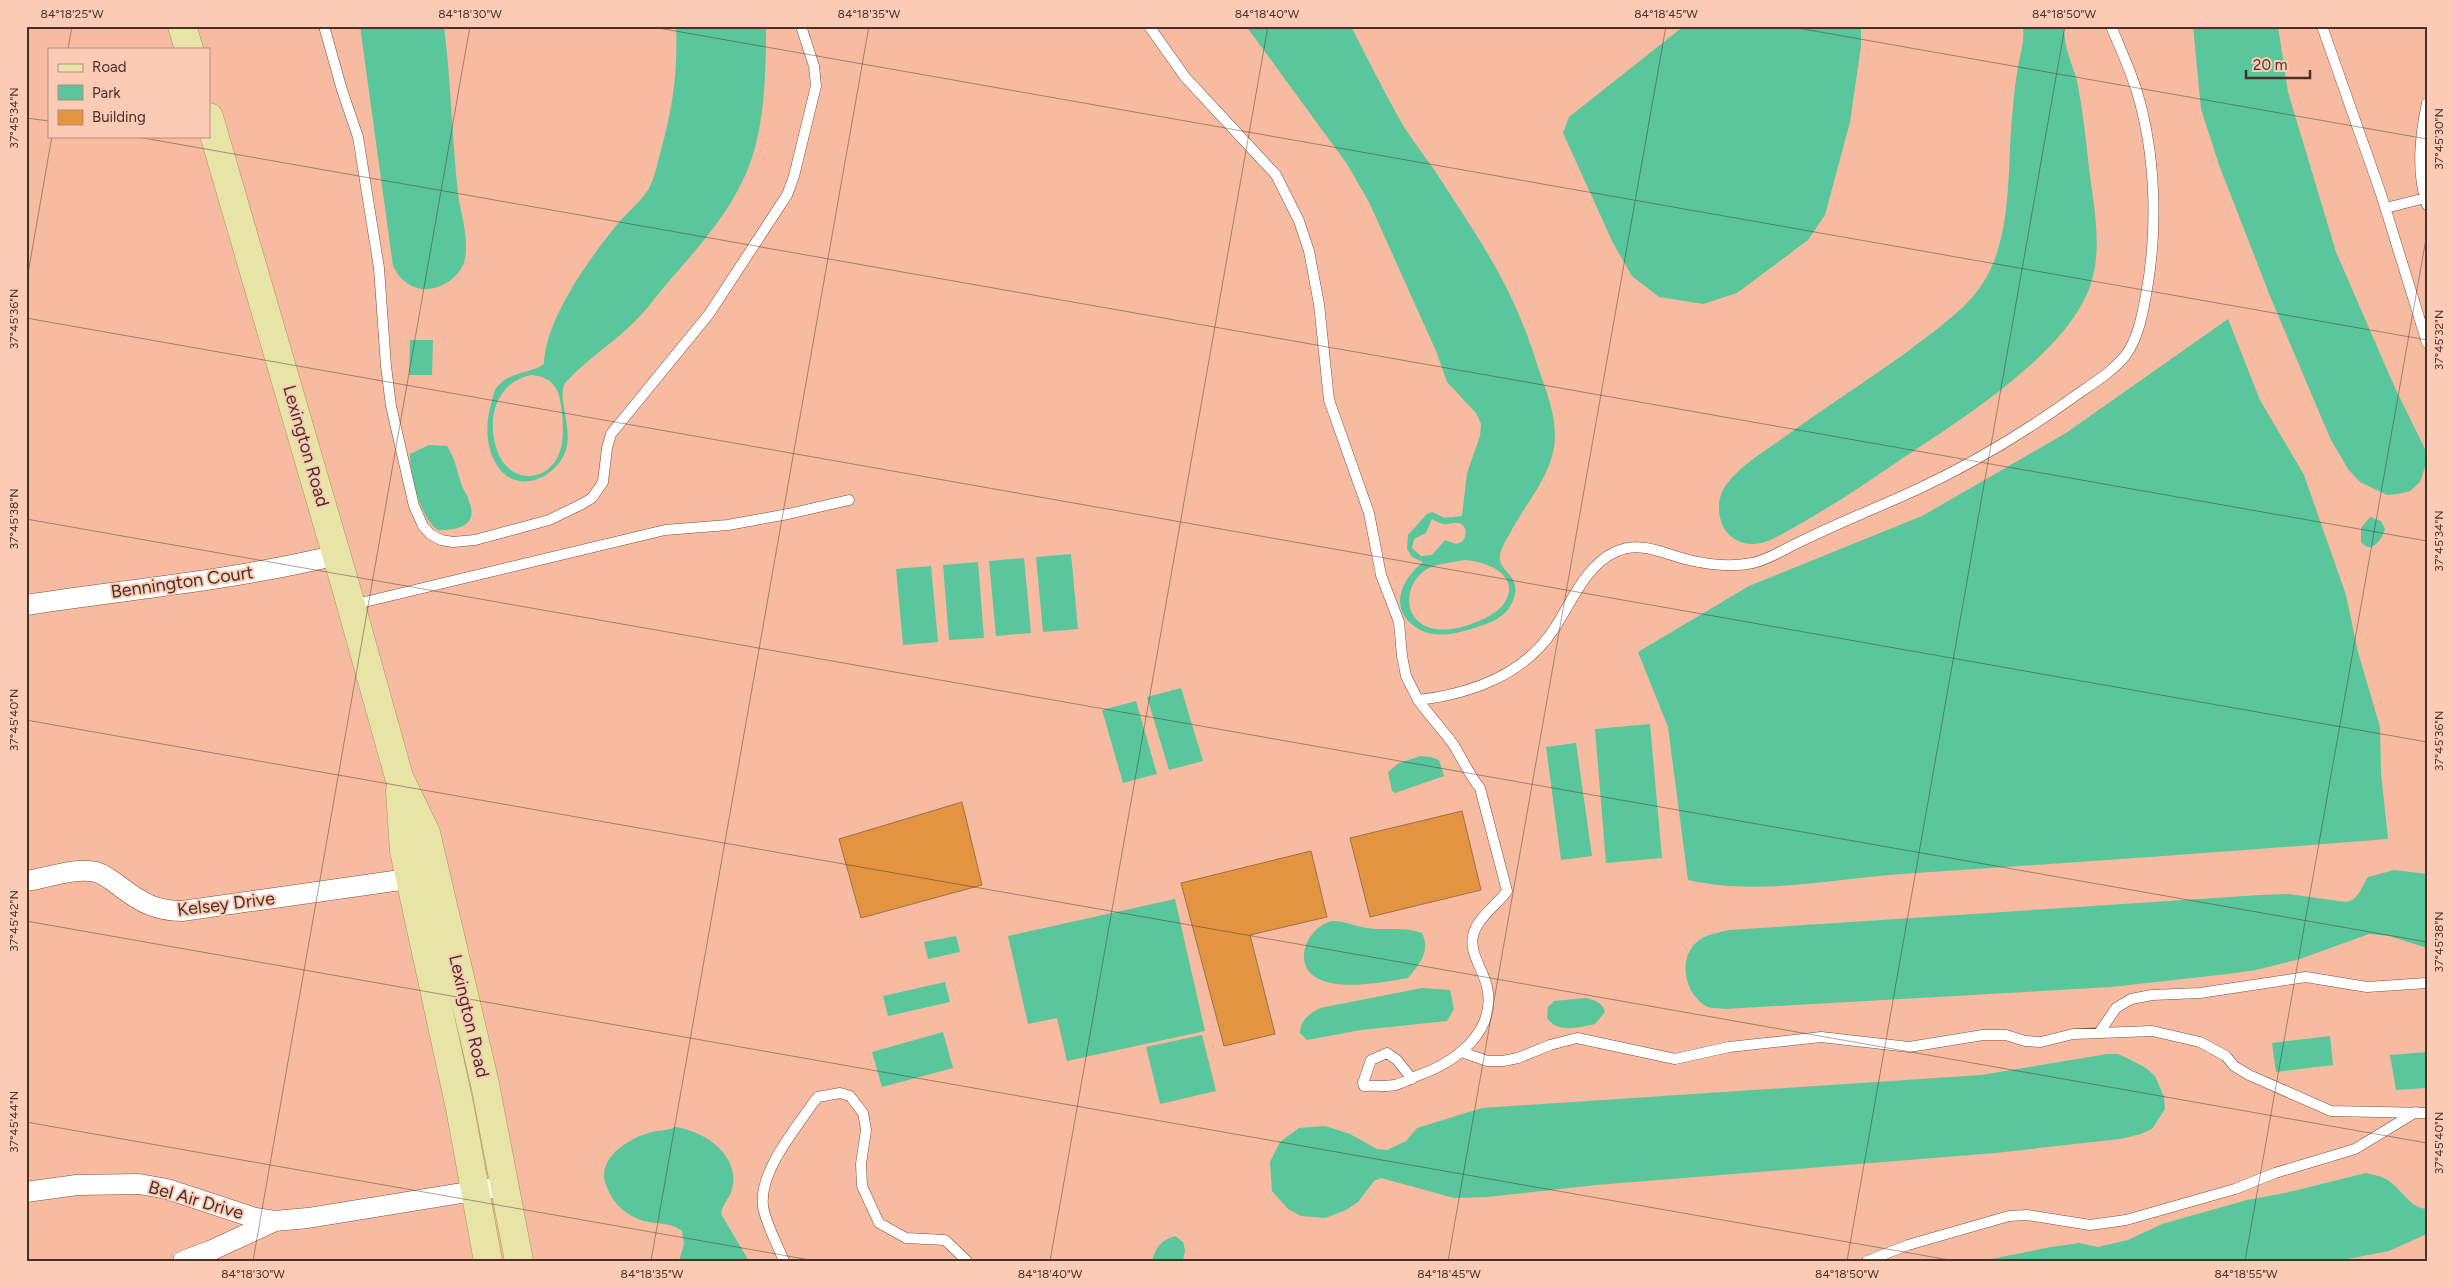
<svg xmlns="http://www.w3.org/2000/svg" width="2453" height="1287" viewBox="0 0 2453 1287" font-family="Figtree,sans-serif">
<style>
.green{fill:#5ac69b;fill-rule:evenodd}
.building{fill:#e39440;stroke:#9c7147}
.lines{fill:none;stroke-linecap:round;stroke-linejoin:round}
.lane-casing{stroke:#824e36;stroke-width:11}
.street-casing{stroke:#824e36;stroke-width:21}
.primary-casing{stroke:#a69854;stroke-width:29}
.lane{stroke:#fff;stroke-width:10}
.street{stroke:#fff;stroke-width:20}
.primary{stroke:#e8e3a7;stroke-width:28}
.ticks{fill:none;stroke:#493126;stroke-width:1;stroke-opacity:0.45}
.labels{text-anchor:middle;dominant-baseline:central;stroke-width:4;stroke-linejoin:round;paint-order:stroke}
.street-label{font-size:18px;fill:#493126;stroke:#fccbb6}
.neatline{fill:none;stroke:#493126;stroke-width:2}
.ticks-label{font-size:12px;text-anchor:middle;fill:#493126}
</style>
<rect width="100%" height="100%" fill="#f7bba1"/>
<!-- green -->
<path class="green" d="M360 26H444C451 82 452 138 458 194 461 214 469 239 465 259 461 277 440 291 422 289 408 287 399 278 393 266Z
M676 26H766C766 75 765 138 742 182 724 219 697 249 670 280 656 296 644 314 628 328 608 346 583 363 565 383 555 401 580 437 559 463 541 486 508 490 494 460 486 444 486 425 490 408 492 402 493 392 497 387 510 371 530 374 544 364 545 319 591 256 620 221 629 211 640 202 648 190 655 178 657 164 661 150 673 107 678 71 676 26ZM532 375C542 376 552 380 557 390 563 403 565 438 560 451 549 485 508 484 497 450 486 419 496 381 532 375Z
M1246 26H1351C1367 58 1384 91 1401 122 1414 144 1431 163 1444 185 1465 217 1487 250 1505 285 1519 312 1530 341 1539 370 1548 396 1558 420 1554 448 1548 481 1522 508 1508 537 1505 542 1500 550 1500 556 1498 574 1526 575 1511 605 1504 618 1490 623 1477 627 1460 633 1437 639 1420 630 1387 612 1400 580 1423 562L1412 557 1407 549 1408 535 1427 514 1432 512 1445 518 1462 516 1467 473 1480 436 1481 424 1476 413 1447 382 1436 351 1369 202 1347 164ZM1432 519C1436 521 1441 524 1444 524 1448 525 1453 522 1457 523 1468 524 1467 536 1462 542L1456 544 1445 540 1432 555 1421 556 1412 548 1414 539 1426 533ZM1464 560C1488 561 1525 577 1502 606 1496 613 1485 619 1476 622 1462 628 1443 633 1428 627 1401 617 1405 582 1427 569 1438 563 1452 563 1464 560Z
M1684 26H1861V46L1850 122 1825 215 1808 240 1737 293 1703 304 1659 297 1632 276 1613 243 1563 133 1569 117Z
M2023 26H2063C2065 35 2065 45 2068 53 2071 65 2076 74 2078 86 2083 113 2086 140 2089 168 2094 209 2105 257 2086 296 2056 361 1956 423 1897 462 1865 484 1832 506 1798 525 1785 532 1770 543 1755 544 1741 545 1727 537 1722 524 1717 511 1718 496 1726 485 1741 464 1769 449 1790 433 1847 392 1909 355 1962 308 2018 257 2005 176 2013 107 2014 96 2015 85 2017 73 2019 57 2025 43 2023 26Z
M2193 26H2278L2288 92 2336 252 2395 388 2425 449 2427 461 2420 482 2410 491 2398 494 2387 495 2360 482 2348 469 2330 438 2272 301 2219 165 2201 109Z
M2228 319 2260 400 2304 475 2346 595 2358 652 2380 727 2381 773 2388 839C2226 852 2064 863 1902 874 1831 879 1758 896 1688 880L1668 727 1638 652 1749 586 1922 516 2066 433Z
M410 340H433L432 375H409Z
M429 445 447 446C456 460 457 472 462 486 464 491 468 496 469 501 479 526 458 530 438 530 420 519 410 474 410 454Z
M2370 517 2381 521 2385 529C2382 540 2371 555 2361 542V528Z
M1071 554 1078 629 1043 632 1036 557Z
M1024 558 1031 633 996 636 989 561Z
M978 562 984 638 949 640 943 565Z
M931 566 938 642 903 645 896 569Z
M1181 688 1203 761 1169 770 1147 697Z
M1136 701 1157 774 1123 783 1102 710Z
M1650 724 1662 858 1606 863 1595 729Z
M1576 743 1592 856 1561 860 1546 747Z
M1421 756 1431 757 1439 760 1444 776 1395 793 1392 791 1388 772 1399 763Z
M2394 870 2427 874V948L2389 936 2369 934 2300 959 2256 970 2228 974 2111 987 1725 1009C1719 1008 1711 1009 1706 1006 1685 994 1677 959 1697 942 1705 934 1718 933 1729 930L2260 895 2288 894 2346 902C2359 900 2361 887 2368 877Z
M1175 899 1205 1031 1067 1061 1057 1018 1028 1024 1008 936Z
M1332 921C1345 921 1355 926 1367 928 1386 931 1404 926 1422 933 1431 952 1419 964 1408 978 1384 982 1344 990 1321 980 1290 968 1306 927 1332 921Z
M956 936 960 952 928 959 924 942Z
M945 982 950 1002 888 1016 883 996Z
M1422 988 1450 990 1454 1009 1447 1021 1361 1030 1307 1040 1300 1033C1301 1019 1309 1014 1320 1008Z
M1586 998C1596 1001 1602 1002 1605 1012L1595 1024C1579 1027 1558 1034 1547 1018L1548 1007 1554 1001Z
M943 1032 953 1068 882 1087 872 1052Z
M1202 1035 1216 1091 1160 1104 1146 1047Z
M2330 1036 2333 1065 2276 1072 2272 1043Z
M2427 1052V1088L2396 1090 2390 1055Z
M2107 1054H2118L2129 1059 2146 1068 2155 1076 2164 1097 2165 1109 2152 1129 2141 1134 2120 1139 1995 1153 1596 1185 1487 1197 1454 1198 1381 1178 1374 1181 1358 1202 1346 1210 1325 1218 1301 1216 1288 1209 1272 1191 1270 1162 1280 1142 1299 1128 1325 1126 1350 1134 1377 1149 1387 1150 1406 1141 1417 1128 1482 1108 1981 1075Z
M675 1127C705 1131 741 1156 732 1189 730 1198 722 1204 721 1214L749 1261H679L684 1244 682 1231C668 1220 652 1226 636 1218 621 1211 612 1201 606 1185 595 1157 633 1135 657 1131 664 1130 669 1130 675 1127Z
M2366 1173C2374 1175 2382 1176 2389 1181 2402 1190 2410 1208 2427 1209V1234L2389 1251 2337 1261H1981L2051 1247 2079 1243 2098 1247 2128 1240 2162 1224 2247 1200 2285 1193Z
M1175 1236 1183 1242 1185 1250 1183 1261H1152C1156 1247 1161 1240 1175 1236Z"/>
<!-- building -->
<path class="building" d="M962 802 982 885 861 918 839 839Z
M1462 811 1481 890 1370 917 1350 838Z
M1311 851 1327 917 1250 935 1275 1034 1224 1046 1181 883Z"/>
<g class="lines">
<defs>
<path id="lane" d="M324 26 342 90 358 137 379 268 386 366 391 406 414 506 423 526 430 534 441 540 453 542 475 540 549 520 582 504 592 498 603 482 607 448 611 434 709 314 787 195 794 176 816 86 814 66 801 26
M1149 26 1185 77 1276 175 1299 221 1309 251 1319 304 1329 400 1369 513 1381 575 1399 622 1402 656 1406 676 1418 700
M2322 26 2381 194 2427 343
M2427 103C2420 136 2416 172 2427 205
M2386 208 2425 198
M352 605 665 530 728 525 788 514 849 500
M2099 1033 2116 1008 2131 999 2152 995 2200 993 2306 977 2367 987 2427 983
M1462 1052 1487 1061H1503L1518 1058 1550 1045 1577 1038 1675 1059 1729 1047 1821 1037 1909 1047 1983 1035H2006L2025 1041 2041 1042 2073 1034 2152 1031 2200 1042 2226 1056 2234 1066 2249 1075 2331 1111 2427 1113
M1412 1079 1397 1060 1387 1053 1371 1060 1363 1083 1364 1086C1374 1085 1385 1087 1395 1085 1404 1083 1411 1078 1419 1075 1456 1062 1497 1031 1487 987 1484 971 1469 953 1473 936 1476 919 1497 905 1507 891L1480 788C1469 775 1462 758 1453 744 1442 729 1429 715 1418 700 1470 694 1524 675 1554 629 1572 602 1585 566 1615 552 1641 540 1664 554 1689 560 1710 565 1732 567 1753 563 1773 558 1787 547 1806 539 1843 521 1881 506 1918 489 1974 463 2025 432 2075 396 2092 384 2112 372 2125 356 2138 339 2142 316 2146 295 2158 231 2156 155 2137 92 2130 69 2120 48 2111 26
M784 1261C778 1246 765 1222 763 1206 759 1171 795 1130 813 1103L818 1097 840 1093 850 1096 863 1113 866 1130 861 1164 862 1186 879 1223 906 1238 945 1240 967 1261
M1867 1261 1908 1245 2009 1216 2027 1215 2090 1225 2126 1220 2235 1189 2275 1173 2355 1149 2416 1112"/>
<path id="street" d="M26 605C130 589 235 580 337 555
M26 881C47 878 75 867 96 872 106 875 114 882 122 888 142 903 157 911 182 911L422 877
M26 1192 77 1185 139 1184 167 1189 255 1218 275 1221 308 1218 505 1186
M183 1261 210 1251 275 1221"/>
<path id="primary" d="M182 26 189 49
M209 117 349 598 399 777 426 833 485 1084 519 1261
M400 791 404 851 460 1108 488 1261"/>
</defs>
<!-- lane casing -->
<use href="#lane" class="lane-casing"/>
<!-- street casing -->
<use href="#street" class="street-casing"/>
<!-- primary casing -->
<use href="#primary" class="primary-casing"/>
<!-- lane -->
<use href="#lane" class="lane"/>
<!-- street -->
<use href="#street" class="street"/>
<!-- primary -->
<use href="#primary" class="primary"/>
</g>
<!-- ticks -->
<path class="ticks" d="M647 26 2427 340M1786 26 2427 139M68 49 72 26M26 118 49 121M132 136 2427 541M26 285 52 136M26 318 2427 742M26 519 2427 942M26 720 2427 1143M26 921 1955 1261M26 1122 816 1261M253 1261 470 26M651 1261 869 26M1050 1261 1268 26M1448 1261 1666 26M1847 1261 2065 26M2245 1261 2427 233"/>
<g class="labels">
<!-- street labels -->
<g class="street-label">
<text transform="translate(306 446) rotate(74)">Lexington Road</text>
<text transform="translate(182 582) rotate(-8)">Bennington Court</text>
<text transform="translate(226 904) rotate(-7)">Kelsey Drive</text>
<text transform="translate(469 1016) rotate(77)">Lexington Road</text>
<text transform="translate(196 1200) rotate(16)">Bel Air Drive</text>
</g>
</g>
<!-- border -->
<rect width="2453" height="1287" fill="none" stroke="#fccbb6" stroke-width="55"/>
<!-- legend -->
<rect x="48" y="48" width="162" height="90" fill="#fccbb6" stroke="#b48d7c"/>
<rect x="58" y="64" width="25" height="8" fill="#e8e3a7" stroke="#b48d7c"/>
<text x="92" y="72" font-size="15" fill="#493126">Road</text>
<rect x="58" y="85" width="25" height="15" fill="#5ac69b" stroke="#b48d7c"/>
<text x="92" y="98" font-size="15" fill="#493126">Park</text>
<rect x="58" y="110" width="25" height="15" fill="#e39440" stroke="#b48d7c"/>
<text x="92" y="122" font-size="15" fill="#493126">Building</text>
<!-- scale -->
<path d="M2246 70v8h64v-8" fill="none" stroke="#493126" stroke-width="2.5"/>
<text x="2253" y="70" font-size="15" fill="#493126" stroke="#fccbb6" stroke-width="4" paint-order="stroke">20 m</text>
<rect x="28" y="28" width="2398" height="1232" class="neatline"/>
<g class="ticks-label">
<text x="72" y="18">84°18'25"W</text>
<text x="470" y="18">84°18'30"W</text>
<text x="869" y="18">84°18'35"W</text>
<text x="1267" y="18">84°18'40"W</text>
<text x="1666" y="18">84°18'45"W</text>
<text x="2064" y="18">84°18'50"W</text>
<text transform="translate(14 118) rotate(-90)" y="4">37°45'34"N</text>
<text transform="translate(2439 139) rotate(-90)" y="4">37°45'30"N</text>
<text transform="translate(14 319) rotate(-90)" y="4">37°45'36"N</text>
<text transform="translate(2439 340) rotate(-90)" y="4">37°45'32"N</text>
<text transform="translate(14 519) rotate(-90)" y="4">37°45'38"N</text>
<text transform="translate(2439 541) rotate(-90)" y="4">37°45'34"N</text>
<text transform="translate(14 720) rotate(-90)" y="4">37°45'40"N</text>
<text transform="translate(2439 741) rotate(-90)" y="4">37°45'36"N</text>
<text transform="translate(14 921) rotate(-90)" y="4">37°45'42"N</text>
<text transform="translate(2439 942) rotate(-90)" y="4">37°45'38"N</text>
<text transform="translate(14 1122) rotate(-90)" y="4">37°45'44"N</text>
<text transform="translate(2439 1143) rotate(-90)" y="4">37°45'40"N</text>
<text x="253" y="1278">84°18'30"W</text>
<text x="652" y="1278">84°18'35"W</text>
<text x="1050" y="1278">84°18'40"W</text>
<text x="1449" y="1278">84°18'45"W</text>
<text x="1847" y="1278">84°18'50"W</text>
<text x="2246" y="1278">84°18'55"W</text>
</g>
</svg>
